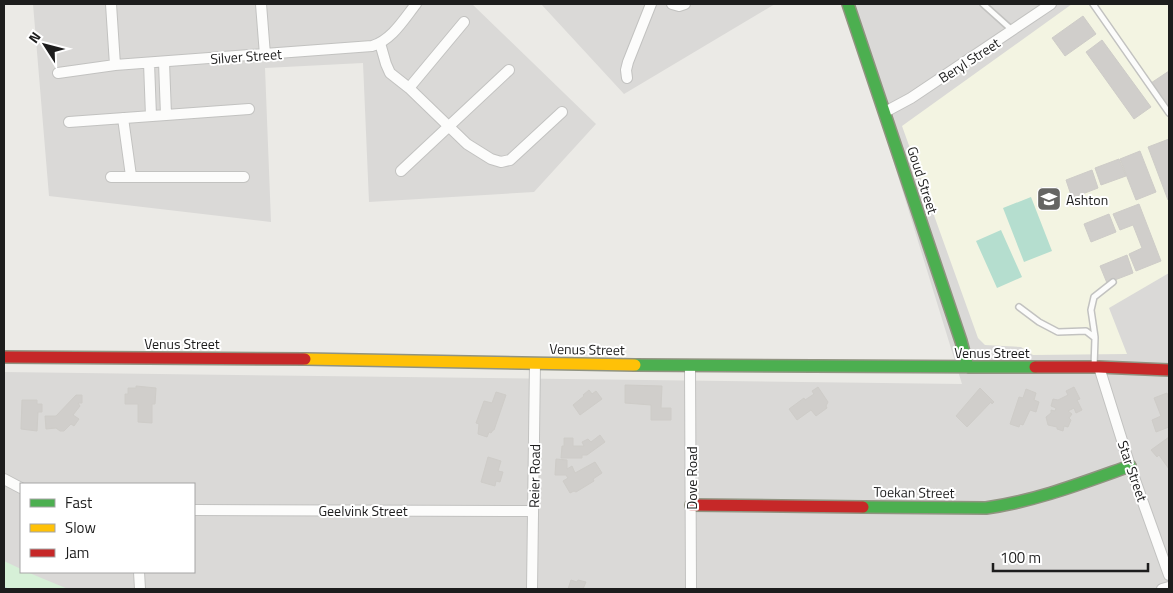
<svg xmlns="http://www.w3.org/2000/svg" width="1173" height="593" viewBox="0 0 1173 593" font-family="'Titillium Web',sans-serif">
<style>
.residential{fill:#dad9d7;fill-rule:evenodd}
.education{fill:#f3f4e2}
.park{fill:#d6f0d7}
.pitch{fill:#b5decf}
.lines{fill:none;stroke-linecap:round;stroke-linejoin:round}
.stream{stroke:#bcd3dc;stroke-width:3}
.building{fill:#d0cecb;stroke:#ceccc8}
.lane-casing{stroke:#c2c2c0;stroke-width:8}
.street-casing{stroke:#c2c2c0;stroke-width:12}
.fast-casing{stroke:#909380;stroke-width:14}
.slow-casing{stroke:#909380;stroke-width:14}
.jam-casing{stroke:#909380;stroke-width:14}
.lane{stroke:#fcfcfb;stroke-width:5}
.street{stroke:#fcfcfb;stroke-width:10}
.fast{stroke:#4caf50;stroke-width:11}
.slow{stroke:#ffc107;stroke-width:11}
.jam{stroke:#c62828;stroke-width:11}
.labels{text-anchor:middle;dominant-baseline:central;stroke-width:4;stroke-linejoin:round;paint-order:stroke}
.street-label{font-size:14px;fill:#1d1d1d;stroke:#fff}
.poi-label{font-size:14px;fill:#1d1d1d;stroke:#fff;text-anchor:start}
</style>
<rect width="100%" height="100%" fill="#ebeae6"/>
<!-- residential -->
<path class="residential" d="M33 4H472L596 124 534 192 369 202 363 63 265 68 271 222 49 196Z
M541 4H775L624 94Z
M845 4H1169V589H4V372L962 384ZM21 484H194V572H21Z"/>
<!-- education -->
<path class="education" d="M1072 4H1169V273L1109 308 1127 354 1033 355 1021 347 985 345 978 338 902 126Z"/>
<!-- park -->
<path class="park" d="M4 561 21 569V572H27L68 589H4Z"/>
<!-- pitch -->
<path class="pitch" d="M1031 197 1052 251 1024 262 1003 208Z
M1001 230 1022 277 997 288 976 241Z"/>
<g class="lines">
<!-- stream -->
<path class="stream" d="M4 588 6 589"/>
</g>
<!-- building -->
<path class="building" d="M1083 16 1096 34 1065 56 1052 38Z
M1102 40 1151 107 1134 119 1086 52Z
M1169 71V107L1151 83Z
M1169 139V199L1168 200 1148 147Z
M1140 151 1156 192 1136 200 1120 159Z
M1119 159 1126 176 1101 185 1095 168Z
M1092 170 1098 188 1072 198 1066 180Z
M1139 204 1161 261 1136 271 1129 254 1142 248 1133 225 1120 230 1113 214Z
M1109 214 1116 232 1091 242 1084 224Z
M1127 255 1133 273 1107 283 1100 266Z
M625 385 662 386 661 408H671V420H651V405L625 403Z
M136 386 156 388 155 404H152V423L138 422V404H125V394H128V388H136Z
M818 387 828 402 826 406 827 408 816 416 811 410 797 420 789 409 804 398 805 400 814 394 812 391Z
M1074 387 1080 399 1077 400 1082 410 1076 413 1074 408 1068 411 1072 414 1069 418 1071 420 1068 427 1064 426 1063 431 1057 429V427L1048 425 1046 417 1051 413V410L1055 411 1056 408 1051 406 1053 399 1058 400 1068 395 1066 391Z
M980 388 994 402 992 404 991 402 967 427 956 416Z
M1026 389 1036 393 1034 400 1039 402 1036 412 1030 410 1023 425 1020 424 1019 427 1010 424 1019 397 1023 398Z
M589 390 592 394 596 391 602 399 580 415 573 405 584 396 583 395Z
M496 392 506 395 494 430H493L491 433 489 432 487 437 478 434 479 424 476 423 484 401 492 403Z
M1167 393 1169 400V427L1156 432 1152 420 1161 416 1154 398Z
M76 395H82V403H78L80 406 73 415 79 419 74 426 71 424 64 431H60L56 428 46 429 45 416H56Z
M22 400H37V404H42V412H38L37 431 21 429Z
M600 435 605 442 587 455H582V458H561L562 446H564V438H573V446H584L582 442 588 439 591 442Z
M1169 437V469L1159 455 1157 457 1151 450Z
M488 457 501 461 498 471 503 472 500 482 496 481 495 486 481 482Z
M556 459 567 460V469L572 466 575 473 595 462 602 473 593 479 594 481 576 492 574 491 570 493 563 481 568 478 566 475H555Z
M571 580 577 582 578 580 586 582 583 589H568Z"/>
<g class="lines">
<defs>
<path id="lane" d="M983 4 1012 30
M1093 4 1169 113
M1019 307 1039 322 1058 332 1086 331 1095 338 1094 367
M1095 337 1091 310 1094 297 1113 282"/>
<path id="street" d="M111 4 115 65
M261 4 265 55
M672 4 679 6 685 4
M380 43 386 64 390 73 409 88 467 144 491 159 501 162 510 160 562 112
M164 62 166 115
M149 63 151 116
M58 73 115 65 372 46C392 40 404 19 416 4
M627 78 626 70 628 62 651 4
M409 88 464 22
M885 112 911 98 1051 4
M123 118 131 176
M69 122 249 109
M401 171 509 70
M111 177H244
M690 366 691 589
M1099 367 1130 466 1169 575
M4 479 21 488
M194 510 533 511
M139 572 140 589
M532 589 535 363
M1162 589 1169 587"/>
<path id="fast" d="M848 4 961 341 968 367
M635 365 1035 367
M863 507 986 508C1036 501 1082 483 1130 466"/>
<path id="slow" d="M305 359 635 365"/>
<path id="jam" d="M4 357 305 359
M1035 367H1099L1169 370
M691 505 863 507"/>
</defs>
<!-- lane casing -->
<use href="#lane" class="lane-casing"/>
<!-- street casing -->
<use href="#street" class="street-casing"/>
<!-- fast casing -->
<use href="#fast" class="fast-casing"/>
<!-- slow casing -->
<use href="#slow" class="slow-casing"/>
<!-- jam casing -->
<use href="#jam" class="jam-casing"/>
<!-- lane -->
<use href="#lane" class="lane"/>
<!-- street -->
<use href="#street" class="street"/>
<!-- fast -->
<use href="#fast" class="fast"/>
<!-- slow -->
<use href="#slow" class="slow"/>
<!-- jam -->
<use href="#jam" class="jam"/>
</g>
<!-- icons -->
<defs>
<symbol id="school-square" viewBox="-11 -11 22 22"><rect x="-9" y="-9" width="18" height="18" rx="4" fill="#656563" stroke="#fff"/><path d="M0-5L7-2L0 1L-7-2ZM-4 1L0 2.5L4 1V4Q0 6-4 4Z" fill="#fff"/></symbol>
</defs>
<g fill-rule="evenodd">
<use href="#school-square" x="1035" y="185" width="28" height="28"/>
</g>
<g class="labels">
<!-- street labels -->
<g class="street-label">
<text transform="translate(246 56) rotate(-4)">Silver Street</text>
<text transform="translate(969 60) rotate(-33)">Beryl Street</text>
<text transform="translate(923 180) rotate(72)">Goud Street</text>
<text x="182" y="343">Venus Street</text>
<text transform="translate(587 349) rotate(1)">Venus Street</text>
<text x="992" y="352">Venus Street</text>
<text transform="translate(1133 471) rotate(71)">Star Street</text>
<text transform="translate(534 476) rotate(-89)">Reier Road</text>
<text transform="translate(691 478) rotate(-90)">Dove Road</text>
<text transform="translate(914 492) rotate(1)">Toekan Street</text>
<text x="363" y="510">Geelvink Street</text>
</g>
<!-- poi labels -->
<g class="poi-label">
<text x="1066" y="199">Ashton</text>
</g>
</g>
<!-- border -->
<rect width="1173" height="593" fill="none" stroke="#1d1d1d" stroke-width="10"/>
<!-- legend -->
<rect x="20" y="483" width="175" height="90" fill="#ffffff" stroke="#a5a5a5"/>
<rect x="30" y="499" width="25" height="8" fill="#4caf50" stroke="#a5a5a5"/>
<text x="65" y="508" font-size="15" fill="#1d1d1d">Fast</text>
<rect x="30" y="524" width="25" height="8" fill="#ffc107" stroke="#a5a5a5"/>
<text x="65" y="533" font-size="15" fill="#1d1d1d">Slow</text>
<rect x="30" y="549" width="25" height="8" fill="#c62828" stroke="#a5a5a5"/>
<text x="65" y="558" font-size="15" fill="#1d1d1d">Jam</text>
<!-- north arrow -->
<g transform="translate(45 45) rotate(306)" stroke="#ffffff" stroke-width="4" paint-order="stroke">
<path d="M0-4L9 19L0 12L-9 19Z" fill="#1d1d1d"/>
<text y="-8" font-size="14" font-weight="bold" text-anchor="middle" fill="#1d1d1d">N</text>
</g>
<!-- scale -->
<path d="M993 563v8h155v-8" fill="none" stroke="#1d1d1d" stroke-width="2.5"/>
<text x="1000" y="563" font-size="15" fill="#1d1d1d" stroke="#ffffff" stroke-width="4" paint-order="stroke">100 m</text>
</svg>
